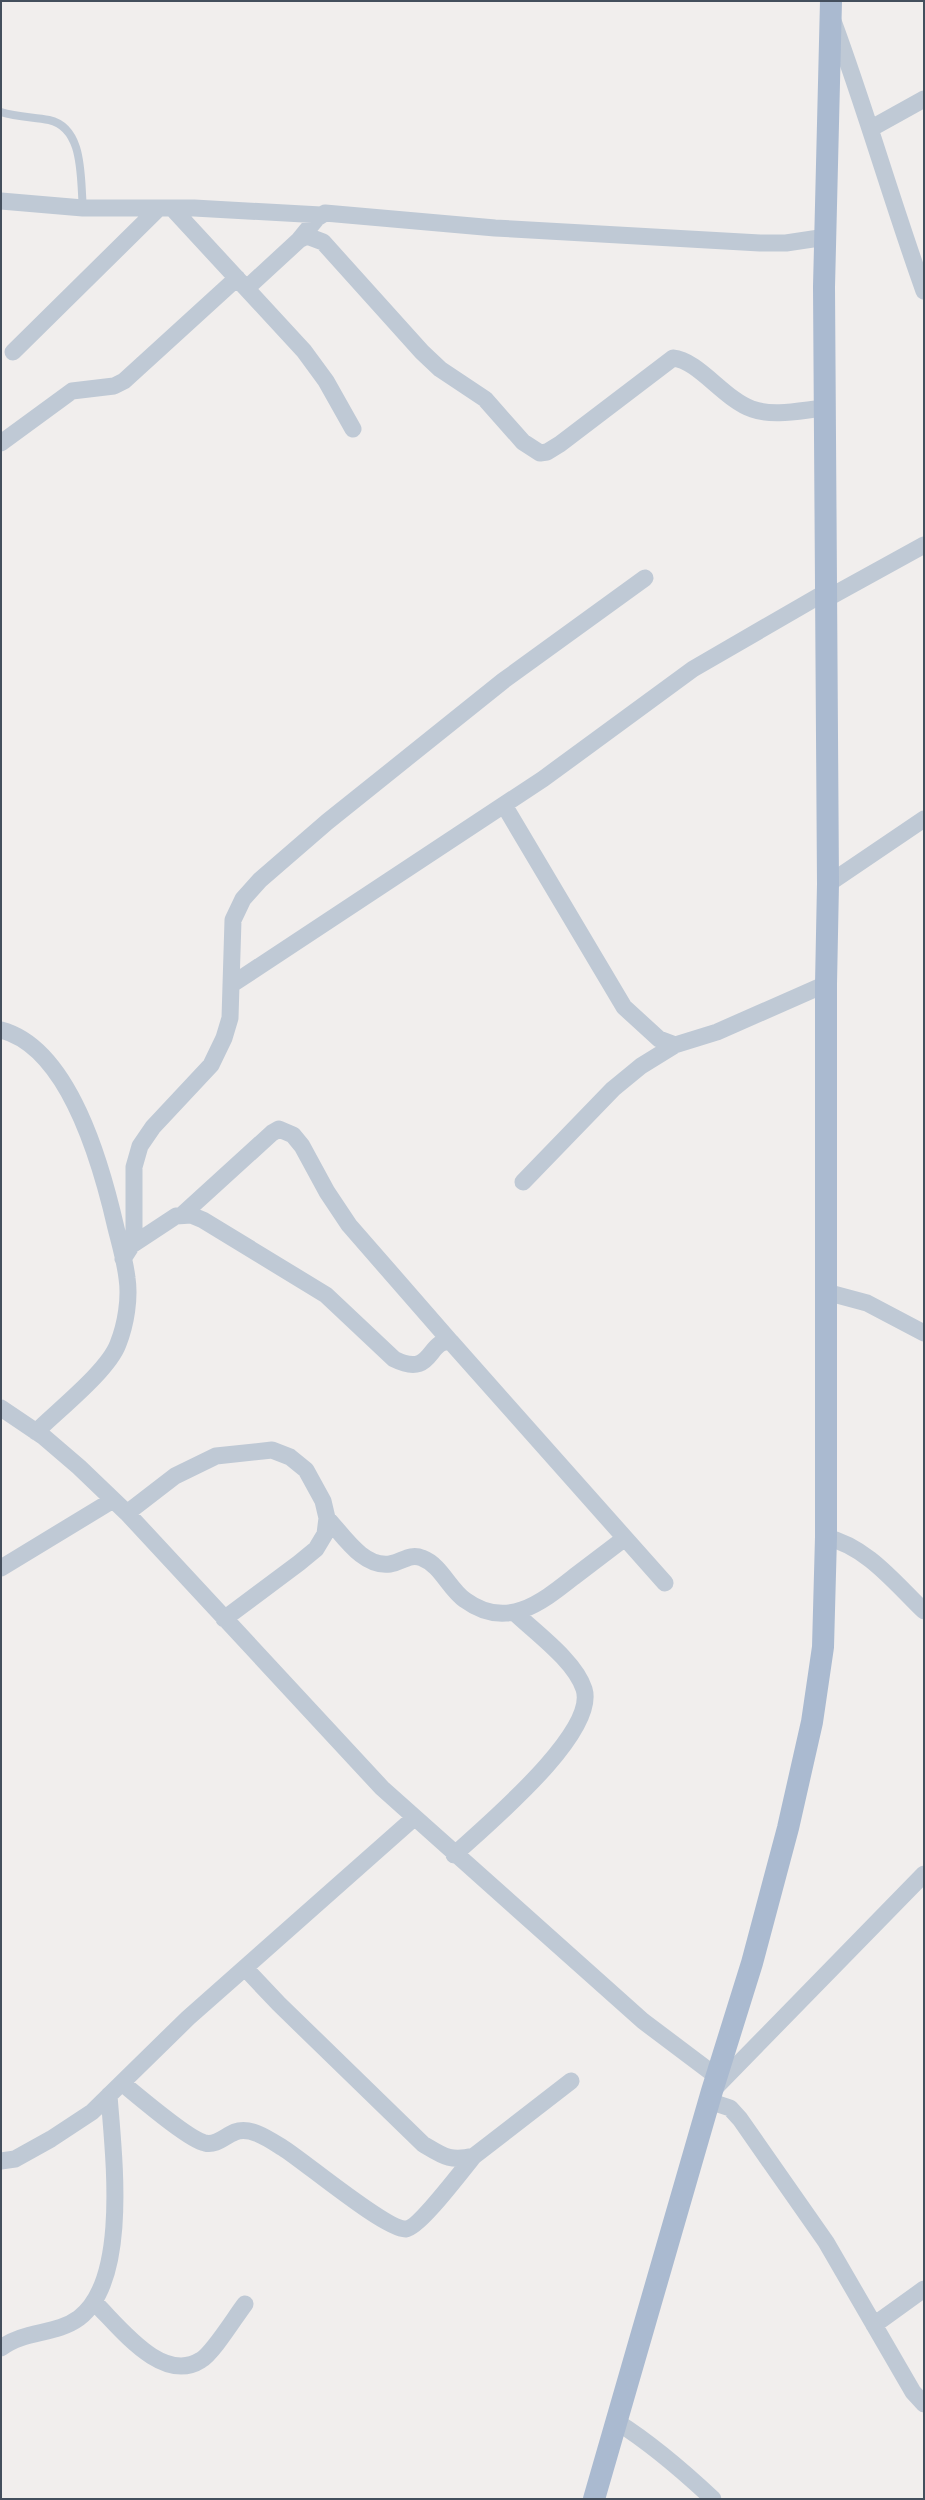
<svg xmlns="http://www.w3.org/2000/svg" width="925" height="2500" viewBox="0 0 925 2500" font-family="Karla,sans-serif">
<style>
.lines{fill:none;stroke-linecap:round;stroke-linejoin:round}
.service{stroke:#bfc9d5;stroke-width:8}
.minor{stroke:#bfc9d5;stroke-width:17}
.primary{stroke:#aabad0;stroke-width:22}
</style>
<rect width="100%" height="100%" fill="#f1eeed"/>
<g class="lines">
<!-- service -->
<path class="service" d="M1 112C17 117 33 117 49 120 85 128 80 180 83 208"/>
<!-- minor -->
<path class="minor" d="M833 21C866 110 892 202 924 291
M870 129 924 99
M1 201 83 208H194L321 215
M172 208 304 351 326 381 353 429
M299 240 317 218 325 213 495 228 760 243H786L826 237
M247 288 299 240 307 236 323 242 422 352 440 369 485 399 523 442 540 453 547 452 560 444 673 358C698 360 725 400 752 409 774 417 802 410 825 408
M13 352 159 208
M1 443 72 391 114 386 124 381 237 278
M826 599 924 545
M504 805 624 1007 659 1039 675 1045 717 1032 826 984
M828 884 924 819
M231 985 543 779 693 669 826 592
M1 1030C70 1048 102 1167 116 1228 120 1244 125 1261 127 1278 130 1298 126 1324 118 1344 108 1371 58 1410 36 1432
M523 1182 613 1089 641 1066 675 1045
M183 1214 272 1133 279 1129 293 1135 302 1146 327 1192 349 1225 451 1342
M132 1245 176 1216 191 1215 203 1220 326 1295 394 1359C434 1379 427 1338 451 1342L665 1583
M123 1259 132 1245 134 1236V1167L140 1146 153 1127 211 1065 224 1038 230 1018 233 920 243 899 260 880 327 822 503 681 645 578
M826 1292 867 1303 924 1333
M1 1408 44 1437 79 1467 127 1513 382 1788 643 2021 716 2076
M127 1513 175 1476 216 1456 272 1450 290 1457 306 1470 323 1501 327 1518 325 1534 316 1549 299 1563 224 1619
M327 1518C343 1535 363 1568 390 1564 402 1562 410 1553 422 1558 441 1565 449 1589 465 1600 507 1631 542 1602 575 1576 592 1563 609 1550 625 1538
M826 1537C867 1547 894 1582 924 1611
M1 1568 113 1500
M454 1855C485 1826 598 1733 584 1689 575 1661 536 1633 515 1613
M245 1968 279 2004 423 2144C443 2156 450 2162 474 2156L571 2081
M122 2083C138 2096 189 2140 205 2143 216 2146 225 2136 235 2132 251 2126 270 2140 283 2148 304 2161 387 2231 406 2229 419 2228 463 2169 474 2156
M713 2090 924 1874
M709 2101 730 2108 740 2119 826 2242 913 2392 924 2404
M1 2161 15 2159 51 2139 92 2112 188 2018 414 1818
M94 2302C119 2326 162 2385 201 2360 213 2353 235 2317 245 2304
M874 2325 924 2289
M1 2348C25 2330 56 2335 79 2318 130 2279 113 2152 109 2095
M617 2422C652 2444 682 2470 713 2499"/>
<!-- primary -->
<path class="primary" d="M594 2499 712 2091 752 1963 788 1828 812 1722 823 1647 826 1537V984L828 884 824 287 831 1"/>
</g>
<!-- border -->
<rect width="925" height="2500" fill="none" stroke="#444f5d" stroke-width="4"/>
</svg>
